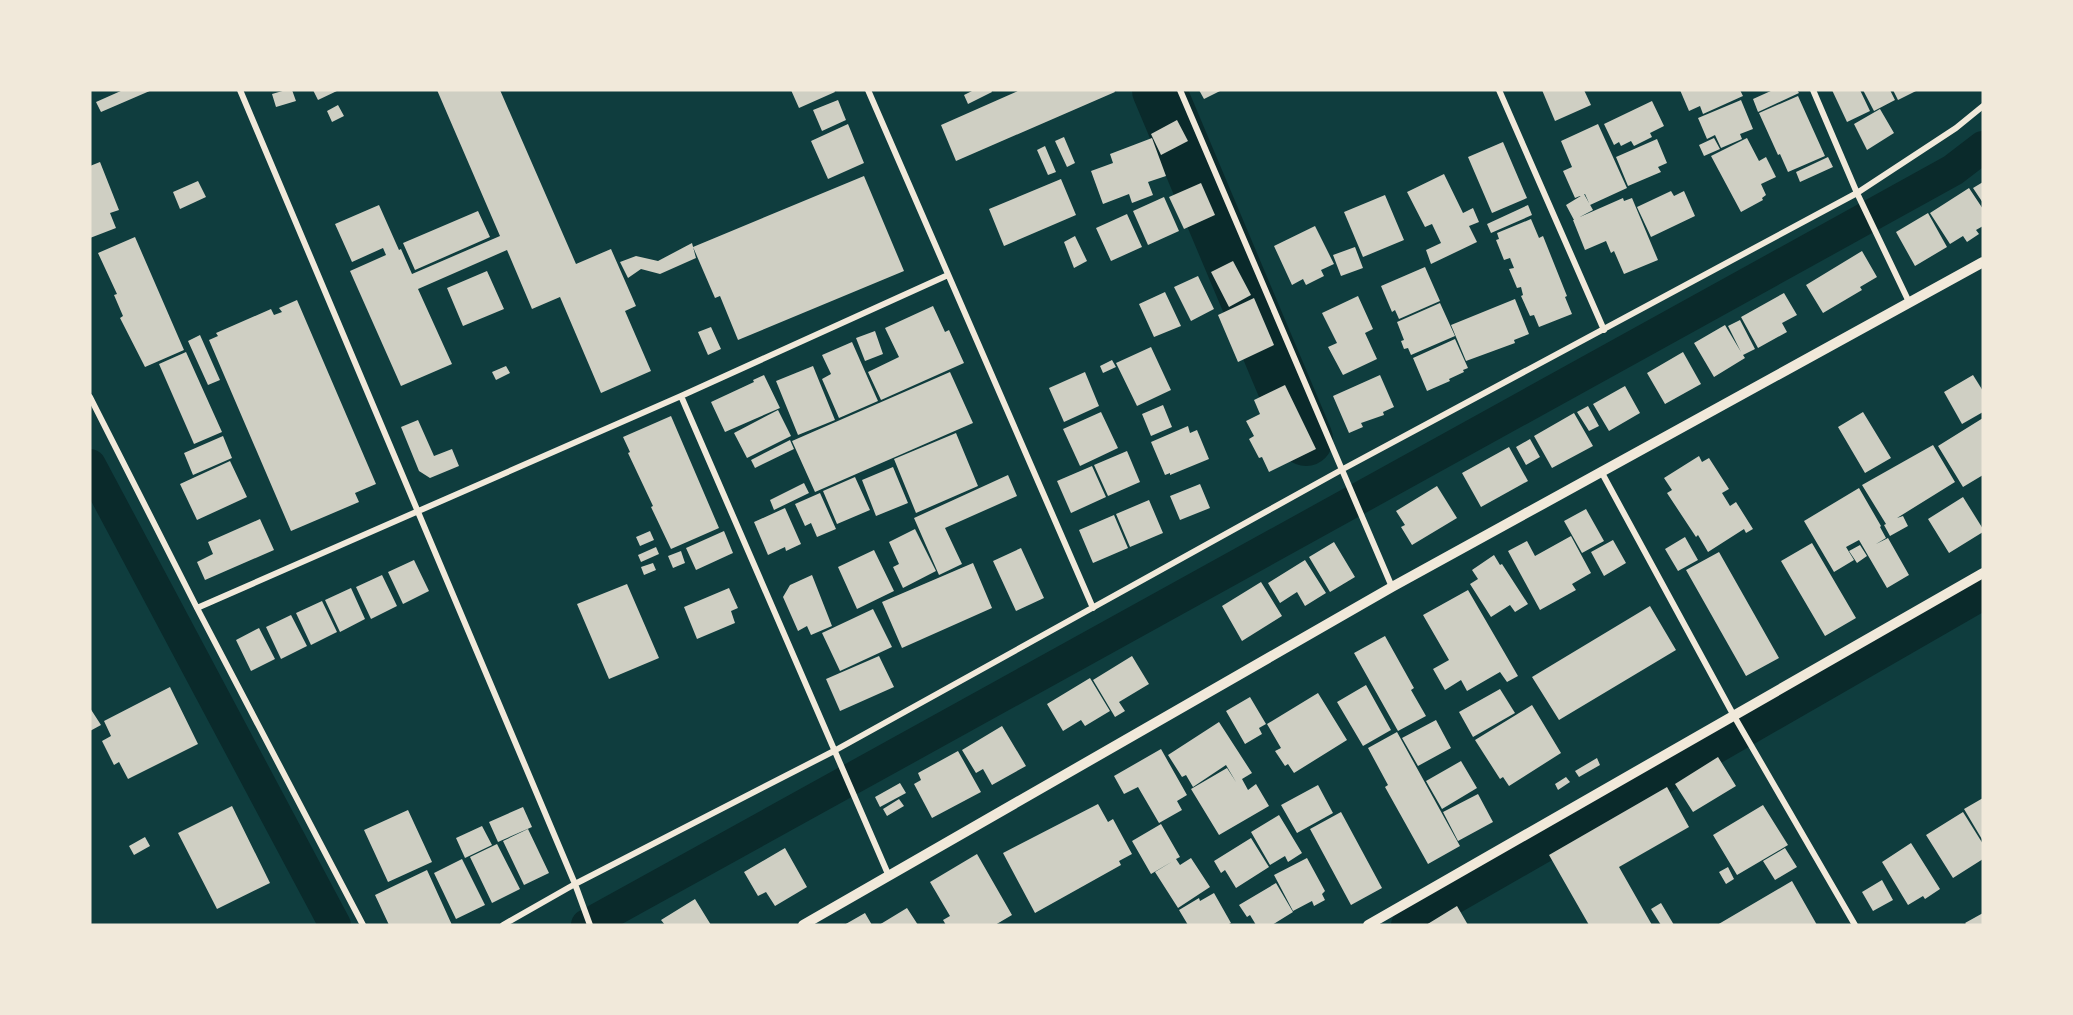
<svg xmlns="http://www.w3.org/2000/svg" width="2073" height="1015" viewBox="0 0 2073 1015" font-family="'Sofia Sans Condensed',sans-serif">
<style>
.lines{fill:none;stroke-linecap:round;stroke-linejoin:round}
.canal{stroke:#0a2a2b;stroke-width:32}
.river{stroke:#0a2a2b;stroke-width:54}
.building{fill:#cfcfc3}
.minor{stroke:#f1e9da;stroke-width:6}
.tertiary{stroke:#f1e9da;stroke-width:10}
</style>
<rect width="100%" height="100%" fill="#0f3d3e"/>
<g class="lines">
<!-- canal -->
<path class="canal" d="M90 465 335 925
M587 925 1953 170 1983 147
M1407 925 1983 594"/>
<!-- river -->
<path class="river" d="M1159 90 1306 439"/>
</g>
<!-- building -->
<path class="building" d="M123 90H152L101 112 96 102Z
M286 90H292L296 101 276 107 272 94Z
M313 90H339L318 100Z
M437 90H500L576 264 611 249 636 306 625 311 651 371 601 393 560 297 532 309 507 250 418 289 452 364 401 386 350 271 386 255 383 248 352 262 335 224 379 205 399 250 401 249 412 274 500 236Z
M791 90H834L835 92 799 108Z
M974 90H991L992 92 968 104 964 95Z
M1020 90H1114L1115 92 956 161 941 125Z
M1199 90H1222L1204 99Z
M1542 90H1584L1591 105 1555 121Z
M1680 90H1740L1743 96 1703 114 1700 106 1689 111Z
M1773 90H1797L1799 93 1758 112 1753 99Z
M1832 90H1860L1870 111 1847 122Z
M1863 90H1890L1895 100 1874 111Z
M1893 90H1918L1898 100Z
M1798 96 1825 156 1788 172 1780 154 1778 155 1759 113Z
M838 100 846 120 822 131 813 110Z
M1741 100 1753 129 1740 134 1742 139 1721 148 1715 135 1707 139 1698 118Z
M1652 101 1664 126 1650 133 1652 137 1634 146 1631 141 1621 146 1619 142 1614 145 1604 124Z
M338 105 344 116 332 122 327 111Z
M1880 109 1894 133 1867 150 1854 124Z
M1177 120 1188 141 1161 155 1151 134Z
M848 124 864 163 828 179 811 141Z
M1598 124 1627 188 1590 205 1585 194 1575 198 1563 171 1572 167 1561 141Z
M1064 137 1075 163 1067 167 1055 141Z
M1152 138 1166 176 1148 182 1153 195 1132 203 1129 194 1103 204 1091 171 1113 163 1110 154Z
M1714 138 1720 149 1704 156 1699 145Z
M1747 138 1759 161 1766 157 1776 177 1761 184 1766 195 1762 198 1763 200 1741 212 1711 156Z
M1657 139 1667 163 1658 167 1661 172 1628 186 1616 157Z
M1503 142 1527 198 1492 213 1468 157Z
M1045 146 1056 172 1048 175 1037 150Z
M1828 157 1833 167 1800 182 1796 172Z
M100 162 119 210 110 213 116 228 90 238V166Z
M1444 174 1463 213 1473 208 1479 222 1469 226 1477 242 1431 264 1426 250 1441 243 1432 224 1425 227 1407 192Z
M864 176 904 271 738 340 720 296 715 298 693 247Z
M1061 179 1076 215 1004 246 989 209Z
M198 181 206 197 180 209 173 192Z
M1983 182V203L1973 188Z
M1201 183 1215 215 1184 229 1169 197Z
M1969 188 1983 209V226L1976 230 1979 234 1967 242 1963 236 1950 244 1930 213Z
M1671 191 1674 196 1684 191 1695 216 1651 237 1637 207Z
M1584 194 1593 210 1574 220 1566 205Z
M1385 195 1404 240 1363 257 1344 212Z
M1164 197 1179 231 1148 245 1133 211Z
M1623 198 1624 201 1632 198 1658 260 1624 274 1614 251 1611 253 1606 241 1585 250 1573 220Z
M1528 205 1532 215 1491 233 1487 224Z
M478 211 490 237 415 270 403 243Z
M1928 213 1947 247 1915 266 1896 232Z
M1127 214 1142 247 1111 261 1096 228Z
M1531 219 1539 238 1543 236 1567 296 1565 297 1572 314 1539 327 1534 315 1530 316 1521 296 1523 295 1521 287 1517 288 1509 269 1514 268 1510 258 1504 260 1496 240 1499 239 1497 233Z
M1315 226 1334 264 1321 270 1324 276 1306 285 1303 279 1292 285 1274 246Z
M1075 236 1087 261 1074 268 1064 242Z
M135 237 184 350 145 367 120 318 123 316 114 295 117 294 98 253Z
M692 243 696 258 660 274 641 269 628 278 620 262 636 256 658 261Z
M1355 247 1363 268 1341 276 1333 255Z
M1862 251 1877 277 1860 287 1862 290 1823 313 1806 285Z
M1233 261 1251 295 1229 307 1211 272Z
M1425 267 1440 301 1399 319 1395 310 1392 312 1381 286Z
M487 271 504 309 463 326 447 288Z
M1198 276 1214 309 1191 321 1174 287Z
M1165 292 1181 326 1154 337 1139 304Z
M1784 293 1797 315 1782 323 1787 332 1758 348 1741 317Z
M1358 296 1373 329 1365 333 1377 359 1343 375 1328 347 1337 343 1322 313Z
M1254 298 1274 345 1238 362 1218 315Z
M1515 299 1529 334 1514 340 1515 343 1466 361 1451 325Z
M297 300 376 484 355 493 359 502 291 531 209 340 218 336 216 333 271 309 274 315 282 312 279 308Z
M1440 303 1455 336 1411 355 1408 348 1404 349 1401 341 1404 340 1397 322Z
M933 306 945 332 949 330 964 363 881 400 868 372 899 357 885 328Z
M1740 320 1755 349 1743 355 1745 358 1714 377 1694 343 1725 325 1741 352 1728 326Z
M711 327 721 349 708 355 698 332Z
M875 331 883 354 865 361 856 338Z
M200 335 220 380 208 385 188 341Z
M1455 339 1468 368 1463 370 1464 372 1449 379 1450 381 1427 391 1413 358Z
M852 342 878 401 839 418 822 379 831 374 822 355Z
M1151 347 1171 390 1137 406 1116 363Z
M186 352 222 432 194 444 159 364Z
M1683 352 1701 384 1665 404 1647 373Z
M1112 360 1116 367 1103 373 1100 366Z
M506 366 510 373 496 380 492 372Z
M813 366 835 420 798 435 776 381Z
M950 372 973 423 815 492 792 441Z
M1085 372 1099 406 1064 422 1049 388Z
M764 375 780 408 725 432 711 402 754 382 753 380Z
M1380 375 1394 407 1383 412 1384 415 1361 423 1363 427 1349 433 1333 396Z
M1973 375 1983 391V412L1962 424 1944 392Z
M1285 385 1316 449 1269 472 1262 457 1259 458 1249 439 1254 436 1246 421 1260 414 1254 400Z
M1625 386 1640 413 1609 431 1593 404Z
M1163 405 1172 427 1151 436 1142 414Z
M1588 406 1599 426 1589 431 1577 412Z
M778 410 791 436 747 458 734 433Z
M1101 412 1118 448 1080 466 1063 429Z
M1863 412 1891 458 1865 473 1838 427Z
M1574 413 1593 446 1552 468 1534 436Z
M671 416 719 528 671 549 651 507 653 506 628 453 630 452 623 437Z
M1983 418V475L1963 487 1938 446Z
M418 420 434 456 452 449 459 466 430 478 419 471 401 427Z
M1188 426 1190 433 1197 430 1209 459 1170 475V473L1165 475 1151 442Z
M956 433 978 486 916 513 894 459Z
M223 436 232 458 193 475 184 453Z
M1530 439 1540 457 1526 465 1516 447Z
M790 440 794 449 755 468 751 460Z
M1933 445 1955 482 1897 518 1903 516 1908 526 1890 536 1884 525 1886 524 1862 485Z
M1509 447 1528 481 1481 507 1462 473Z
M1127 451 1140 482 1108 496 1094 465Z
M1699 456 1702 462 1709 458 1729 489 1722 493 1730 506 1736 502 1753 529 1746 533 1744 529 1708 552 1698 535 1696 537 1667 493 1672 490 1664 478Z
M230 461 247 497 197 520 180 484Z
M1092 466 1106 497 1071 513 1057 481Z
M893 467 908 503 876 516 862 480Z
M1008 475 1017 496 945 528 962 564 939 575 914 518Z
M855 477 870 510 837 524 823 491Z
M804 483 809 493 774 510 770 500Z
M1200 484 1210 508 1180 520 1170 496Z
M1437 486 1457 518 1412 545 1401 527 1405 525 1396 511Z
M1859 488 1881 526 1880 527 1886 538 1876 544 1888 538 1909 575 1887 588 1859 540 1846 547 1854 560 1834 572 1804 521Z
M820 493 836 529 817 537 811 523 805 526 795 504Z
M1963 497 1983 529V532L1949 553 1928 519Z
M1149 500 1163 533 1130 547 1116 514Z
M785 508 801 544 786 551 785 547 768 555 754 522Z
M1586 509 1604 541 1582 553 1564 521Z
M1114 515 1128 548 1093 563 1079 530Z
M260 519 274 550 205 580 197 562 213 554 208 542Z
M915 529 936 571 903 588 893 567 899 564 889 542Z
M650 531 654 540 640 546 636 537Z
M724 531 733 553 696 570 686 548Z
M1571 536 1591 573 1572 584 1576 590 1540 610 1508 551 1527 541 1535 556Z
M1685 537 1698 560 1678 571 1665 549Z
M1613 540 1626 563 1604 576 1591 552Z
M1334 542 1355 577 1330 592 1309 557Z
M1812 543 1856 618 1825 636 1781 561Z
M1860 545 1867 556 1857 563 1849 551Z
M656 547 659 554 641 562 638 555Z
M1021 548 1044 598 1016 611 993 561Z
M874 550 894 591 857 609 838 567Z
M681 551 685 563 673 568 668 556Z
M1719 552 1779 658 1746 676 1686 570Z
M1494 555 1500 565 1502 564 1528 604 1515 612 1510 605 1491 617 1470 584 1478 579 1472 570Z
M414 560 429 591 403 604 388 572Z
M1305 560 1326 593 1305 606 1297 592 1280 603 1268 583Z
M653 563 656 570 644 575 641 567Z
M973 563 992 608 902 648 882 602Z
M382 575 397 606 371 619 356 587Z
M812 575 832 626 811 635 807 626 798 631 783 597 790 585Z
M1261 582 1282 616 1242 641 1222 606Z
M627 584 659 658 609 679 577 604Z
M351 588 365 619 340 632 325 600Z
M729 588 738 608 731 611 735 623 697 639 684 607Z
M1468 590 1518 676 1507 682 1500 672 1467 691 1461 680 1445 690 1433 669 1449 660 1423 615Z
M322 601 337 632 311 645 296 613Z
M1650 606 1676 650 1559 720 1532 677Z
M873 609 892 647 840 671 822 633Z
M291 615 307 646 281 659 266 627Z
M259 628 275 659 251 671 236 640Z
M1385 636 1414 688 1411 690 1426 716 1398 731 1354 653Z
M879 656 894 687 840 711 826 679Z
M1132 656 1149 684 1119 702 1125 711 1115 717 1093 680Z
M1090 678 1110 711 1085 726 1081 720 1063 731 1047 704Z
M1366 685 1391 730 1363 746 1337 702Z
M170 687 198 744 128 779 119 762 114 765 102 741 111 736 104 721Z
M1500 689 1515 713 1473 737 1459 712Z
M1318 693 1347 740 1294 773 1288 764 1285 766 1275 751 1281 748 1267 724Z
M1250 697 1266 724 1259 728 1262 734 1245 744 1226 711Z
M1532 705 1561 753 1509 786 1503 777 1500 779 1475 740Z
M90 708 101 725 90 731Z
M1436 720 1451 748 1418 766 1402 738Z
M1219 722 1252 773 1242 779 1248 790 1256 784 1269 806 1219 835 1191 789 1227 768 1236 782 1226 765 1193 787 1186 775 1182 777 1168 755Z
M1002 726 1026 766 992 785 983 769 976 773 962 750Z
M1397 732 1460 846 1428 864 1385 787 1388 785 1368 748Z
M1161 749 1187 795 1177 801 1182 810 1159 823 1138 787 1124 794 1114 776Z
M958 751 981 792 932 818 914 784 921 780 918 773Z
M1718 757 1736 786 1693 812 1675 784Z
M1597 758 1600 765 1579 777 1575 771Z
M1461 761 1477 788 1442 809 1426 781Z
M1566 777 1570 782 1558 790 1555 784Z
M900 783 906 793 880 807 875 797Z
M1318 785 1333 813 1297 833 1281 805Z
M1667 787 1689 827 1619 867 1652 925H1589L1549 855Z
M1478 794 1493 822 1458 841 1443 812Z
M1983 798V841L1964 809Z
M899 799 904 806 887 816 883 809Z
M1098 804 1108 822 1113 819 1132 854 1119 861 1121 865 1035 913 1003 853Z
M1763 805 1788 845 1737 875 1713 835Z
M232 806 270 883 217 909 178 833Z
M523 807 532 827 498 842 489 822Z
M408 810 432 862 388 882 364 830Z
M1341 812 1382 888 1351 905 1310 829Z
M1963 812 1983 844V859L1953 878 1926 835Z
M1279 815 1302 853 1288 862 1285 856 1270 865 1251 832Z
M1161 824 1180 857 1176 859 1180 865 1191 858 1210 887 1178 908 1155 872 1173 861 1151 874 1132 841Z
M482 826 492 845 465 858 456 838Z
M528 829 549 873 524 885 503 841Z
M145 837 150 846 134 855 129 846Z
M1251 838 1269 867 1236 888 1225 870 1221 873 1214 861Z
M1911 843 1940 889 1925 899 1923 896 1908 905 1882 862Z
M497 844 520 889 492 903 470 857Z
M785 848 807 887 775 906 766 892 758 896 744 872Z
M1785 848 1797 867 1775 880 1763 861Z
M977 854 1012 915 995 925H946L943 920 950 916 930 882Z
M1307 858 1325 891 1322 894 1325 900 1314 906 1312 901 1293 911 1274 875Z
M462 859 485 905 456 919 434 873Z
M1728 867 1734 879 1726 884 1719 872Z
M427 870 452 925H389L375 895Z
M1882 880 1893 900 1873 911 1862 892Z
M1792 881 1817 925H1717Z
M1276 883 1293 912 1272 925H1256L1250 915 1247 917 1239 905Z
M1214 893 1231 923 1227 925H1188L1179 910 1199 898 1200 901Z
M695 899 711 925H665L661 920Z
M1661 903 1674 925H1661L1651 909Z
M1457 906 1468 925H1426Z
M907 908 918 925H879Z
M865 913 872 925H844Z
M1983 913V925H1967L1965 923Z"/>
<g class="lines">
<!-- minor -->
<path class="minor" d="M240 90 575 884 590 925
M868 90 1093 608
M1180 90 1392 587
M1499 90 1604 330
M1813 90 1857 193 1909 302
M681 396 888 874
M90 397 197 608 363 925
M1602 473 1734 716 1855 925
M197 608 681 396 948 275
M503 925 575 884 834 751 1343 469 1857 193 1956 128 1983 106"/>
<!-- tertiary -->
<path class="tertiary" d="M803 925 1392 587 1983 262
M1368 925 1983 573"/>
</g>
<!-- border -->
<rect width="2073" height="1015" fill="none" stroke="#f1e9da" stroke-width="183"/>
</svg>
